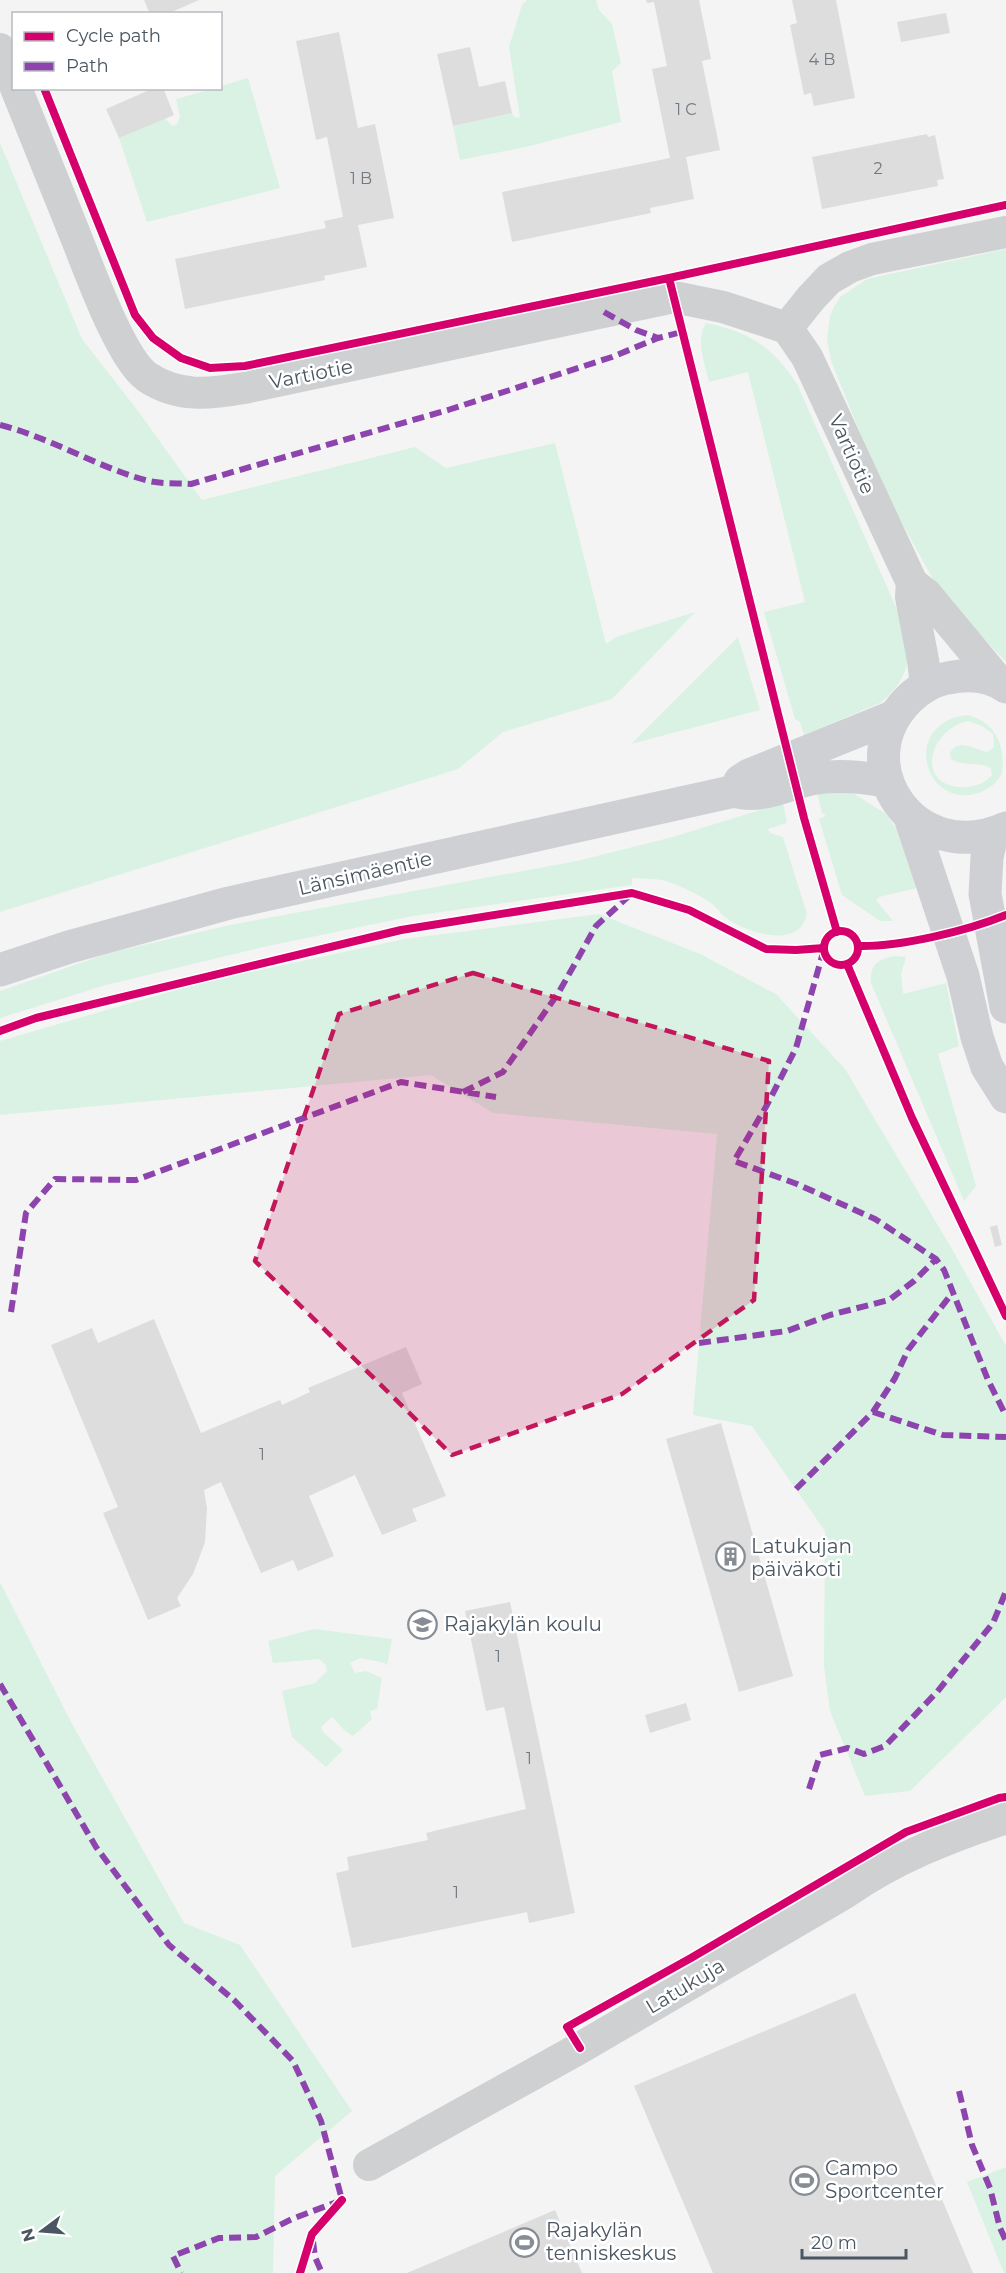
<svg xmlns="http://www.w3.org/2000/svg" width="1006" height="2273" viewBox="0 0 1006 2273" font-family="Montserrat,sans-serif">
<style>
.green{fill:#d9f2e3;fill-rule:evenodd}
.building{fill:#ddddde}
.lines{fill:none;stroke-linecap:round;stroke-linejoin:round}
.street{stroke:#ced0d2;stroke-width:32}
.secondary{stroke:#ced0d4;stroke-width:33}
.quiet{stroke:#8e44ad;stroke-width:6;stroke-dasharray:12 6;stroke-linecap:butt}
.cycleway-casing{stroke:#fff;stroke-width:11}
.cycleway{stroke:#d6006c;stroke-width:8}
.marked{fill:#c2185b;fill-opacity:0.2;stroke:#c2185b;stroke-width:4.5;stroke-dasharray:12 8;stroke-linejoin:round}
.labels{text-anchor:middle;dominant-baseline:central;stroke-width:5;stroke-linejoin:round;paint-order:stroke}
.number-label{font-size:16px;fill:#707881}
.street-label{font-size:20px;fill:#4a5661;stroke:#fff}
.poi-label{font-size:20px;fill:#4a5661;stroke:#fff;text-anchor:start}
</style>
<rect width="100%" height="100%" fill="#f4f4f4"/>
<!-- green -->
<path class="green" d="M527 0H596L599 10 612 24 621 63 612 71 621 122 530 146 460 160 453 126 512 113 515 118 520 117 509 47 522 5Z
M248 78 280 188 147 222 119 138 165 118 172 126 177 124 180 117 176 99 213 89 220 88 221 86Z
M0 143 82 339 138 411 202 500 415 447 446 468 555 443 606 644 616 637 695 612 612 699 503 732 458 769 0 912Z
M1006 249V662L941 594 896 512 861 435 831 361 827 339 830 316 834 307 840 297 867 279Z
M706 323C749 332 772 346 797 384L903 623C904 633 909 645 908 655 908 674 894 693 880 703L804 735 800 722 795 719 764 612 805 602 748 372 709 382C705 363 695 340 706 323Z
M738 637 760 710 631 744Z
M967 715C994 721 1006 744 1002 773 997 783 988 790 978 793 925 810 899 724 967 715ZM968 721 982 726 993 734 994 747 987 752C974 749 958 738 950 753L951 759C964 767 978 761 991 768L992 775C985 783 978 786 967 787 915 790 926 731 968 721Z
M817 792 853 793 886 814 897 829 917 888 879 897 876 900 893 921H880L842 895 819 819 826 816 822 813Z
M783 803 787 823 768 829 770 833 783 837 807 914C799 950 748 933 728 919 721 915 717 907 711 903 700 895 682 887 669 882 658 878 644 879 632 878V885L413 916 263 947 106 985 0 1018V991L109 953 230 925 577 861 673 837Z
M599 914 700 954 776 994 845 1069 952 1249 1006 1346V1697L910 1791 865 1796 830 1711 824 1666 825 1531 752 1426 693 1415 717 1134 493 1113 431 1075 0 1115V1041L203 982 405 939Z
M895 956 906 957 901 974 903 994 946 983 959 1046 938 1054 976 1186 964 1201 871 983C870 965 877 959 895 956Z
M0 1582 71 1722 184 1923 240 1945 352 2111 275 2176 273 2273H0Z
M314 1629 392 1639 387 1666 385 1663 360 1658 350 1663 355 1673 366 1671 382 1678 377 1709 370 1711 372 1719 353 1736C343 1731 340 1724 332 1717L321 1727 323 1732 343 1750 326 1767 292 1737 282 1691 315 1683 327 1671 326 1665 319 1659 273 1663 268 1641Z
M1006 2167V2273H1004L967 2182Z"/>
<!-- building -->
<path class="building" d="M144 0H199L167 14H150Z
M646 0H699L711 59 702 61 720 150 686 157 694 199 650 208 651 213 512 242 502 192 670 158 652 69 667 66 654 2 647 3Z
M792 0H836L855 98 814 106 811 93 804 95 790 25 797 23Z
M946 13 950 33 901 42 897 22Z
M339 32 358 128 375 124 394 218 358 225 367 267 324 276 325 280 185 309 175 259 326 228 324 221 343 217 327 137 316 140 296 41Z
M470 47 479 87 505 81 512 113 453 126 437 54Z
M154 88H163L174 115 119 138 106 109Z
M927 134 928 137 935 135 944 179 937 180 938 186 822 209 812 157Z
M997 1225 1002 1245 995 1247 990 1227Z
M154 1319 201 1433 280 1400 282 1405 310 1392 308 1388 406 1347 422 1384 402 1393 446 1496 412 1509 417 1521 382 1535 355 1475 309 1496 334 1556 298 1571 293 1560 261 1573 221 1482 204 1490 207 1508 205 1542 193 1574 177 1598 181 1606 148 1620 103 1513 118 1507 51 1345 92 1328 98 1343Z
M721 1423 793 1676 739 1692 666 1439Z
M510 1602 575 1913 529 1923 527 1912 352 1948 336 1873 349 1870 347 1857 428 1840 426 1833 526 1809 504 1707 486 1711 465 1611Z
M686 1703 691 1720 650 1733 645 1715Z
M855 1993 973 2273H713L634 2086Z
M555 2210 582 2273H407Z"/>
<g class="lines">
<!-- street -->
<path class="street" d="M0 49 14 83
M16 88C35 136 55 184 74 232 88 266 120 358 147 377 179 398 209 394 244 388L674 297 723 307 787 328 807 357 912 583 926 594 1000 683
M787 328 811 298 829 279 850 267 872 259 1006 232
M912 583 911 597 923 660 926 686
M369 2165 580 2048 845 1893C895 1858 949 1837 1006 1818"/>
<!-- secondary -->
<path class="secondary" d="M1006 687C989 675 968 674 948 678 934 680 919 689 909 699 843 764 916 869 1006 828
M735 791 740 781 749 775 895 716
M910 817 963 976 977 1037 987 1067 1006 1097
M992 835 987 857 985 894 1006 1007
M0 970 69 947 229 903 735 791C762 800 790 782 817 778 841 775 865 777 888 782"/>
<!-- quiet -->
<path class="quiet" d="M604 312 636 330 658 338
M0 425C52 438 98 468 149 481 162 484 178 483 191 484L448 410 612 357 658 338 682 332
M824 949 796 1048 767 1105 734 1161 797 1184 875 1219 936 1259 944 1270 988 1380 1006 1416
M463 1092 503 1072 559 992 596 926 630 895
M11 1312 26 1213 55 1179 136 1180 401 1082 496 1097
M699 1343 787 1331 830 1315 889 1300 914 1281 936 1259
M873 1412 943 1435 1006 1437
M796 1489 873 1412 895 1378 908 1350 953 1292
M0 1684 96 1847 169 1945 235 2001 293 2061 321 2121 342 2200 292 2219 256 2237 219 2238 173 2256 181 2273
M809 1789 820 1755 848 1748 864 1754 885 1746 937 1692 993 1623 1006 1591
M959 2091 972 2145 990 2188 1000 2228 1006 2241
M313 2241 315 2257 322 2273"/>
<defs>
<path id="cycleway" d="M44 88 135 315 153 338 181 358 210 368 245 366 669 278 1006 205
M669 278 804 818 837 932
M824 948a17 17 0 1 1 34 0a17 17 0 1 1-34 0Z
M858 946C900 947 967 931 1006 915
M847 964 912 1118 1006 1316
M0 1031 36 1018 401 930 632 893 689 910 766 949 796 950 824 948
M580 2048 567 2027 691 1958 906 1832 999 1798 1006 1797
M300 2273 312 2234 342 2200"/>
</defs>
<!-- cycleway casing -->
<use href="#cycleway" class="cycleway-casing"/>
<!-- cycleway -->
<use href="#cycleway" class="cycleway"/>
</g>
<!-- marked area -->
<path class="marked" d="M473 973 769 1061 754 1300 622 1394 452 1455 255 1261 339 1014Z"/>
<!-- icons -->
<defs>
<symbol id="building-ring" viewBox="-11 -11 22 22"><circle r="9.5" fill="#fff" stroke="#868d94" stroke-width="1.5"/><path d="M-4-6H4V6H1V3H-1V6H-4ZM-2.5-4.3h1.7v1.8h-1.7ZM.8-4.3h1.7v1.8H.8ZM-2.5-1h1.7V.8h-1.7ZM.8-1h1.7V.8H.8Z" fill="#868d94"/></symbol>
<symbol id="school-ring" viewBox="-11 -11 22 22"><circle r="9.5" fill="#fff" stroke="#868d94" stroke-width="1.5"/><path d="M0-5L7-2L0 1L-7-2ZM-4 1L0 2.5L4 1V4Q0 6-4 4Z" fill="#868d94"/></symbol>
<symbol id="stadium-ring" viewBox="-11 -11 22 22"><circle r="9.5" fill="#fff" stroke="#868d94" stroke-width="1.5"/><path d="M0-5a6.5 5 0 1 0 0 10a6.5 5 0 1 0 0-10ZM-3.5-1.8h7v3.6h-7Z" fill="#868d94"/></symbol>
</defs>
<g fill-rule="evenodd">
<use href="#building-ring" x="714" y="1540" width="33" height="33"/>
<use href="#school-ring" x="406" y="1608" width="33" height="33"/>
<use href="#stadium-ring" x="788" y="2164" width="33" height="33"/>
<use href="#stadium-ring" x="508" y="2226" width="33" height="33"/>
</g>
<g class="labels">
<!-- number labels -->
<g class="number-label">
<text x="822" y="59">4 B</text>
<text x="686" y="109">1 C</text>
<text x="878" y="168">2</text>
<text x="361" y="178">1 B</text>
<text x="262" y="1454">1</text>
<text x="498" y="1656">1</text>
<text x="529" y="1758">1</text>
<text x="456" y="1892">1</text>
</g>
<!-- street labels -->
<g class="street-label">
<text transform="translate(311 374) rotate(-11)">Vartiotie</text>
<text transform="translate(852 454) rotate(66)">Vartiotie</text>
<text transform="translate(365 873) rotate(-13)">Länsimäentie</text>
<text transform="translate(685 1986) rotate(-31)">Latukuja</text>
</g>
<!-- poi labels -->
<g class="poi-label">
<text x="751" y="1546">Latukujan<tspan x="751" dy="23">päiväkoti</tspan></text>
<text x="444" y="1624">Rajakylän koulu</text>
<text x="825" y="2168">Campo<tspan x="825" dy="23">Sportcenter</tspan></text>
<text x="546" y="2230">Rajakylän<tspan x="546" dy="23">tenniskeskus</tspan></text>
</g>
</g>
<!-- legend -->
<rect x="12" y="12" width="210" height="78" fill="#ffffff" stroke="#b7bbc0" stroke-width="1.5"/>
<rect x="24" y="32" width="30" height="9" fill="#d6006c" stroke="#b7bbc0" stroke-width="1.5"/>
<text x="66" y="42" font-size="18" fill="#4a5661">Cycle path</text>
<rect x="24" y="62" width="30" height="9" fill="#8e44ad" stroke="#b7bbc0" stroke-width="1.5"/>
<text x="66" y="72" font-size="18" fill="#4a5661">Path</text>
<!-- north arrow -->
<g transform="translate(42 2231) rotate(254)" stroke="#ffffff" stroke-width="4.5" paint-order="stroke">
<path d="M0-4.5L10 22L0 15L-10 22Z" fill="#4a5661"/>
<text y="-9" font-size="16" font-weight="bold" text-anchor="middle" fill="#4a5661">N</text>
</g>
<!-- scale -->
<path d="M802 2249v9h104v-9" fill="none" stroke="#4a5661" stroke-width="3"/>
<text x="811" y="2249" font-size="18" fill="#4a5661" stroke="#ffffff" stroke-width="4.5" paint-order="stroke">20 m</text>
</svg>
